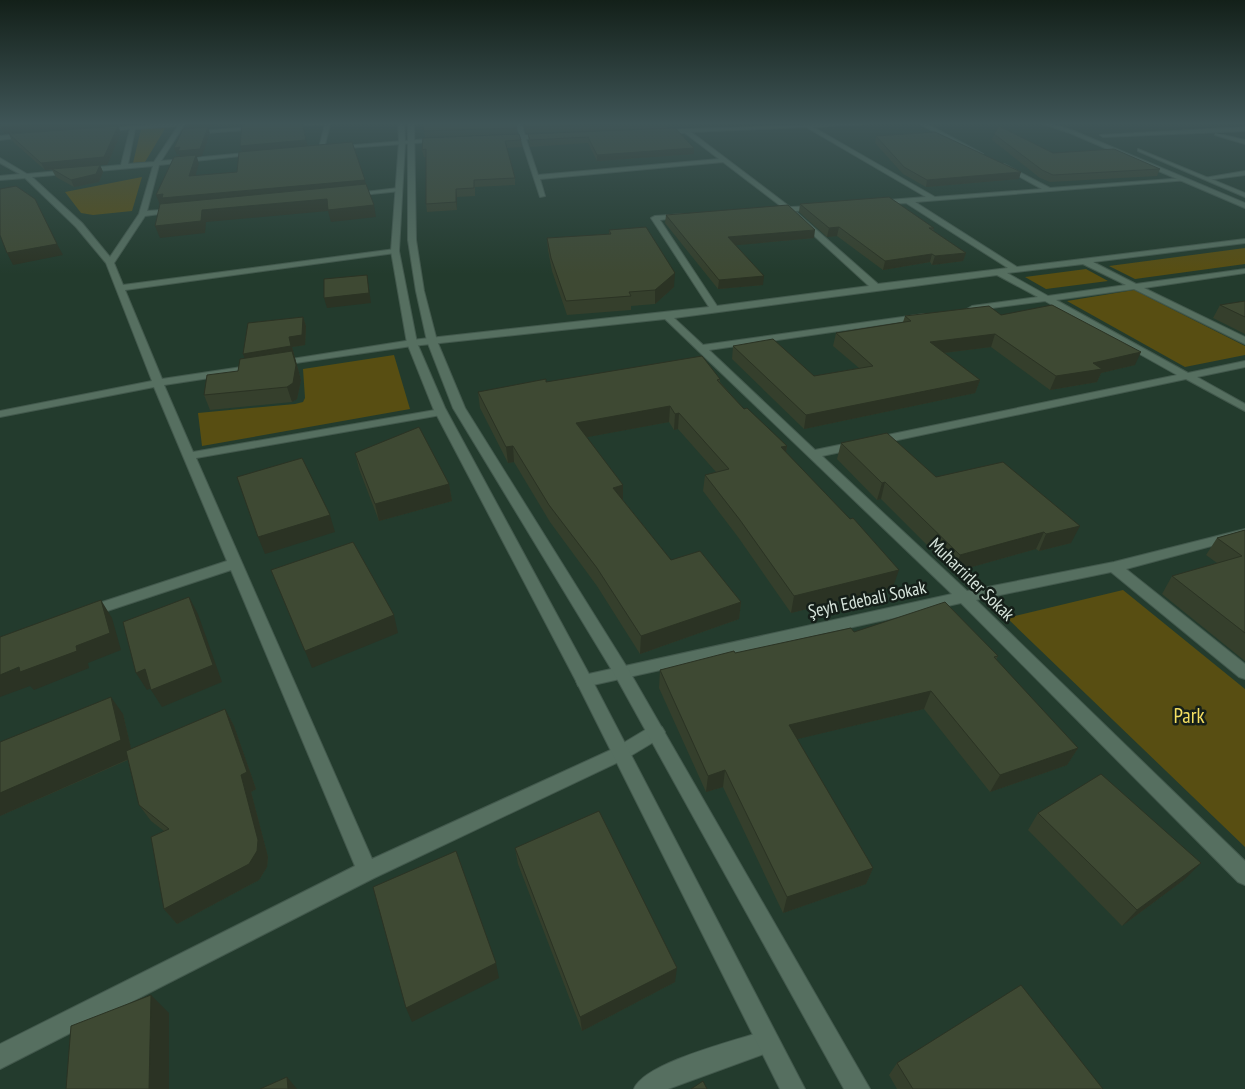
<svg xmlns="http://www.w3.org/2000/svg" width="1245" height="1089" viewBox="0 0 1245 1089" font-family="'PT Sans Narrow',sans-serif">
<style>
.green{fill:#584e12}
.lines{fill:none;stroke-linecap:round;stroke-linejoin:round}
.minor-casing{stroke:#43594d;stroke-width:2}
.tertiary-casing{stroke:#43594d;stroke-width:2}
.secondary-casing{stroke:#43594d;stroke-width:2}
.minor{fill:#566f60;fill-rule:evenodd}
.tertiary{fill:#566f60;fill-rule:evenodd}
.secondary{fill:#566f60;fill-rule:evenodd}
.wall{fill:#353f2c}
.shaded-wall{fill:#2b3324}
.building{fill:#3e4933;stroke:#2b3324}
.labels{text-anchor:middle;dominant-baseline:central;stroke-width:5;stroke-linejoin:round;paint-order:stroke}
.street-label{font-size:18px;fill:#d7e5dc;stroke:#151f19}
.near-park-label{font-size:21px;fill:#f3de62;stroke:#151f19}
</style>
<rect width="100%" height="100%" fill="#233b2d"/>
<!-- green -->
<path class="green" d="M166 127 145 162 133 163 141 129Z
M142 177 132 211 93 215 81 213 65 192Z
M1245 248V264L1135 279 1109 266Z
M1086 269 1108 281 1046 289 1025 277Z
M1134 290 1245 346V355L1185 367 1067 301Z
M394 355 410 409 202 446 198 413 295 404 303 402 305 398 303 369Z
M1123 590 1245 689V847L1007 618Z"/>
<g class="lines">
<defs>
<path id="minor" d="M186 122 161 161 256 152 259 154 159 165 147 211 176 209 180 211 145 216 114 263 123 285 395 249 399 251 395 253 125 290 162 379 255 365 260 368 255 371 164 385 193 452 441 409 447 412 441 415 196 458 372 859 615 748 650 727 656 725 662 727 665 732 662 737 627 758 374 878 0 1069V1044L355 866 231 570 89 617 84 616 81 612 84 608 227 561 154 387 0 417V411L152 381 106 263 76 227 25 178 0 180V176L20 174 0 163V158L27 174 121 165 130 129 100 132 98 129ZM178 126 154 162 128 164 135 129ZM153 166 139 214 110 257 82 223 32 177Z
M306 122H333L330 124 324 149 319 148 325 124 280 125Z
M515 122H521L525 135 550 136 526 139 538 175 719 159 685 133H657L659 130 902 122 813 127 935 197 1042 189 1002 167 1004 164 1050 188 1185 178 1188 180 915 202 1017 267 1245 239V243L1093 262 1136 284 1245 269V273L1144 288 1245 337V344L1134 289 1056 300 1188 373 1245 361V367L1197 377 1245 404V411L1186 379 822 456 967 591 1114 562 1245 529V537L1126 569 1245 664V679L1239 677 1111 572 976 600 1245 861V885L1238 882 961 603 584 687 578 686 576 681 578 676 584 675 952 594 665 319 412 346 275 366 274 364 279 361 412 340 709 307 651 218 655 216 686 214 687 216 660 220 717 306 869 286 787 211H772V209L782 207 723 162 540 179 545 196 540 197 521 139 498 138 520 136ZM806 127 926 197 876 201 874 204 906 203 1008 268 878 284 795 211 818 209 820 206 790 207 691 132ZM1083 264 1126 285 1048 296 1007 273ZM997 275 1038 297 972 306 967 309 969 311 1045 301 1177 375 815 450 709 350 921 319 926 316 924 314 703 345 674 318Z
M916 122H923L983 154 978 155Z
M261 126 259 129 191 134 188 132Z
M1245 127V131L1103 137 1100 135Z
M29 133 31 136 0 140V136Z
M1215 133 1245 140V144L1215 135Z
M440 138 442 141 334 149 331 147Z
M1245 171V175L1207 180 1204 178Z
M398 188 400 191 352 196 349 194Z
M767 1030 775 1034 779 1042 775 1050 668 1089H634C645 1062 738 1040 767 1030Z"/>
<path id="tertiary" d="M398 122H404L405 142 399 251 417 343 445 408 590 676 805 1089H780L576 681 433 408 407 343 391 251 399 142Z
M408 122H414L416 240 424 291 437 341 465 408 628 669 870 1089H844L616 677 453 408 427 341 416 291 408 240Z"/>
<path id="secondary" d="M1038 122H1046L1074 131 1245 203V208L1070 133Z
M1138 149 1245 193V197L1138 151Z"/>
</defs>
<!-- minor casing -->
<use href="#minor" class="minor-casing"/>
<!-- tertiary casing -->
<use href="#tertiary" class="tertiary-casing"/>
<!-- secondary casing -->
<use href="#secondary" class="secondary-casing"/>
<!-- minor -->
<use href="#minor" class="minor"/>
<!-- tertiary -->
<use href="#tertiary" class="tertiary"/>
<!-- secondary -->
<use href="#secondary" class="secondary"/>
</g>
<!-- wall -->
<path class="wall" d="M0 122 5 134 0 129Z
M422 122 517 128V134L425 137Z
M523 122H668L667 128 526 133Z
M118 126 121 133 107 165H100L103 172 99 182 74 187 56 177 52 170H45L12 141 9 134Z
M675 128 694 148V154L597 161 588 143 530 147 529 141 528 134Z
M994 134 1053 153 1160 169 1157 176 1050 182 1040 178 992 140Z
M876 136 1019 179 926 187 903 174 875 143Z
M423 138 521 140 522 147 507 148 515 178V185L475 187V196L457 197V210L427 212 426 204V157H424L422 150Z
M800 204 934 228 933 231 966 253 963 261 932 265 930 262 883 270 837 236 827 237 799 212Z
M666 215 814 238 736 245 763 285 718 289 665 223Z
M609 230 674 287 655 304 631 306V310L567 315 552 271 548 250 547 238 609 234Z
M1245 301V334L1213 318 1220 305Z
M1001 315 1135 365 1101 373 1097 382 1050 390 991 347 944 353 980 380 975 393 804 429 732 359 733 346 814 376 859 368 833 346 836 333 903 322 905 316Z
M303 317 306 326 305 345 292 347 301 380 297 399 292 402 210 410 204 395 238 371 245 358 243 354Z
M720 379V382L744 409 787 446 786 452 893 587 791 613 738 537 703 491 705 475 716 472 678 429 674 430 669 422 587 437 623 500 671 560 741 602 739 619 640 654 597 586 550 522 514 462 508 463 480 408 478 392 546 382Z
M841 443 936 477 1071 543 1039 551 1036 549 954 572 881 499 877 500 837 459Z
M355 453 449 484 452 501 379 521 359 469Z
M1245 530V661L1162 594 1172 576 1217 563 1206 555 1217 538Z
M854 632 998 656 996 660 1078 748 1067 765 990 792 924 709 797 739 873 868 866 884 783 913 723 787 706 792 659 688 660 670 735 653Z
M225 709 234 726 256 789 251 792 268 857 267 867 259 880 177 924 164 909V831L151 821 139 805 128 760 0 816 123 714 131 749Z
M1038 813 1185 879 1122 926 1028 830Z
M515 848 675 982 582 1031 518 864Z
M897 1063 1103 1089H897L889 1075Z"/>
<!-- shaded-wall -->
<path class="shaded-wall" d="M73 122H166L5 134 1 127Z
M186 122H215L213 127H208L210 133 202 156 197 157 199 164 192 186 179 154 177 155 174 148 180 147 188 129Z
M118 126 121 133 107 165H100L103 172 99 182 74 187 71 180 100 165 45 170 41 163Z
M306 140 308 147 242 153 240 146Z
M694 148V154L597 161V155Z
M1021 172 1019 179 926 187 927 180Z
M365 180 367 189 160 205 156 195Z
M456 189 457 197V210L456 202Z
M327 199 374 205 376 217 331 222 328 211 206 222 205 233 160 238 155 226 202 210Z
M839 227 837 236 827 237 829 228Z
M815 230 814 238 728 246V237Z
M57 244 63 255 13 265 7 253Z
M966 253 963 261 932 265 935 256Z
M932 254 930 262 883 270 885 261Z
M675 273 674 287 655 304V290Z
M367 275 371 303 327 308 324 298Z
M764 276 763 285 718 289 719 280Z
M303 317 306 326 305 345 292 347 301 380 297 399 292 402 287 387 247 364 243 354 289 337Z
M995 334 991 347 927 355 930 342Z
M1141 352 1135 365 1101 373 1097 382 1050 390 1056 376 1093 363Z
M980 380 975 393 804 429 806 415Z
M670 406 669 422 577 439 576 423Z
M679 413 678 429 674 430 675 414Z
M513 446 514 462 508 463 506 447Z
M787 446 784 462 781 447Z
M885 482 881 499 877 500 882 483Z
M449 484 452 501 379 521 375 504Z
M623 485V502L613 488Z
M330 515 335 532 265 554 258 537Z
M1080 526 1071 543 1039 551 1046 534Z
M1044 532 1036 549 954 572 960 555Z
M899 570 893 587 791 613 794 596Z
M189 597 198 614 222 682 162 707 151 690Z
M101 600 112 618 121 650 88 663 89 668 34 690 30 686 0 697V675L76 646Z
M741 602 739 619 640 654 641 636Z
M394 615 398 633 312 668 305 651Z
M145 669 156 686 147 690 136 673Z
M931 691 924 709 785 742 789 725Z
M111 697 123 714 133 757 0 816V793Z
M225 709 234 726 256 789 251 792 268 857 267 867 259 880 177 924 164 909 241 775Z
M1078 748 1067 765 990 792 1000 775Z
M725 770 723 787 706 792 708 776Z
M1201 863 1185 879 1122 926 1137 910Z
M873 868 866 884 783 913 787 897Z
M496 963 499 978 412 1022 406 1008Z
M677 968 675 982 582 1031 580 1017Z
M151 995 169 1013V1089H149Z
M287 1077 297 1089H288Z"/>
<!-- building -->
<path class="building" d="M0 122H73L1 127 0 126Z
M272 122H302L306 140 240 146 242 124Z
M422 122H515L517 128 424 131Z
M524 122H667L526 127Z
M118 126 104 157 41 163 9 134Z
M999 126 1053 153 1114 149 1160 169 1053 175 1042 170 994 134Z
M208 127 200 149 178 151 180 147 174 148 183 129Z
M675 128 694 148 597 155 588 137 530 140 528 134Z
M935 132 1021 172 927 180 904 167 876 136Z
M519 134 521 140 505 141 515 178 474 180V188L456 189V202L426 204V149L422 150 423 138Z
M352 142 365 180 162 198 163 194 156 195 174 157 196 155 189 176 237 172 239 152Z
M100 165 96 174 71 180 52 169Z
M366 184 374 205 328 210 327 199 202 210 201 221 155 226 160 204Z
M16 186 35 199 57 244 7 253 0 235V189Z
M889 197 934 228H929L966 253 935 256 932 254 885 261 839 227 829 228 800 204Z
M788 205 815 230 728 237 764 276 719 280 666 215Z
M646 227 675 273 655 290 629 292 631 296 566 301 551 258 547 238 611 234 609 230Z
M367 275 369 293 324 298V279Z
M1245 301V317L1220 305Z
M1052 305 1141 352 1093 363 1102 369 1056 376 995 334 930 342 980 380 806 415 733 346 773 339 814 376 873 366 836 333 911 321 905 316 989 306 1001 315Z
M303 317 302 335 289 337 291 346 243 354 248 323Z
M292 351 296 365 293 383 287 387 204 395 207 375 238 371 240 359Z
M702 356 720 379 717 380 744 409 747 408 787 446 781 447 850 519 853 518 899 570 794 596 740 520 705 475 729 469 679 413 675 414 670 406 576 423 623 485 613 488 671 560 700 551 741 602 641 636 597 568 549 505 513 446 506 447 478 392 546 379V382Z
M419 427 449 484 375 504 355 453Z
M887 433 936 477 1003 462 1080 526 1046 534 1044 532 960 555 885 482 882 483 841 443Z
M302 458 330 515 258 537 237 477Z
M1245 530V633L1172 576 1242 556 1217 538Z
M353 542 394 615 305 651 271 570Z
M189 597 213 665 151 690 145 669 136 673 123 622Z
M101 600 110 633 76 646 77 651 20 672 19 667 0 675V637Z
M945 602 998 656 994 657 1078 748 1000 775 931 691 789 725 873 868 787 897 725 770 708 776 660 670 734 651 735 653 851 628 854 632Z
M111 697 121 740 0 793V742Z
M225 709 247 772 241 775 258 840 257 851 249 864 164 909 151 837 169 829 139 805 126 751Z
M1101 774 1201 863 1137 910 1038 813Z
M599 811 677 968 580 1017 515 848Z
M456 851 496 963 406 1008 373 887Z
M1021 985 1103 1089H913L897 1063Z
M151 995 149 1089H66L71 1026Z
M287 1077 288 1089H260Z
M703 1081 707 1089H691Z"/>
<!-- sky -->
<linearGradient id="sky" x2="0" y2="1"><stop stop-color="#132019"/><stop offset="0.45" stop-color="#3f5557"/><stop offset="1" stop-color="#3f5557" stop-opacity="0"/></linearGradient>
<rect width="1245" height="274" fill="url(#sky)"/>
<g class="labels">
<!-- street labels -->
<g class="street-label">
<text transform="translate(972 579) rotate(44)">Muharrirler Sokak</text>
<text transform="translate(867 599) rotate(-12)">Şeyh Edebali Sokak</text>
</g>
<!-- near-park labels -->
<g class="near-park-label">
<text x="1189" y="715">Park</text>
</g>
</g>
</svg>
